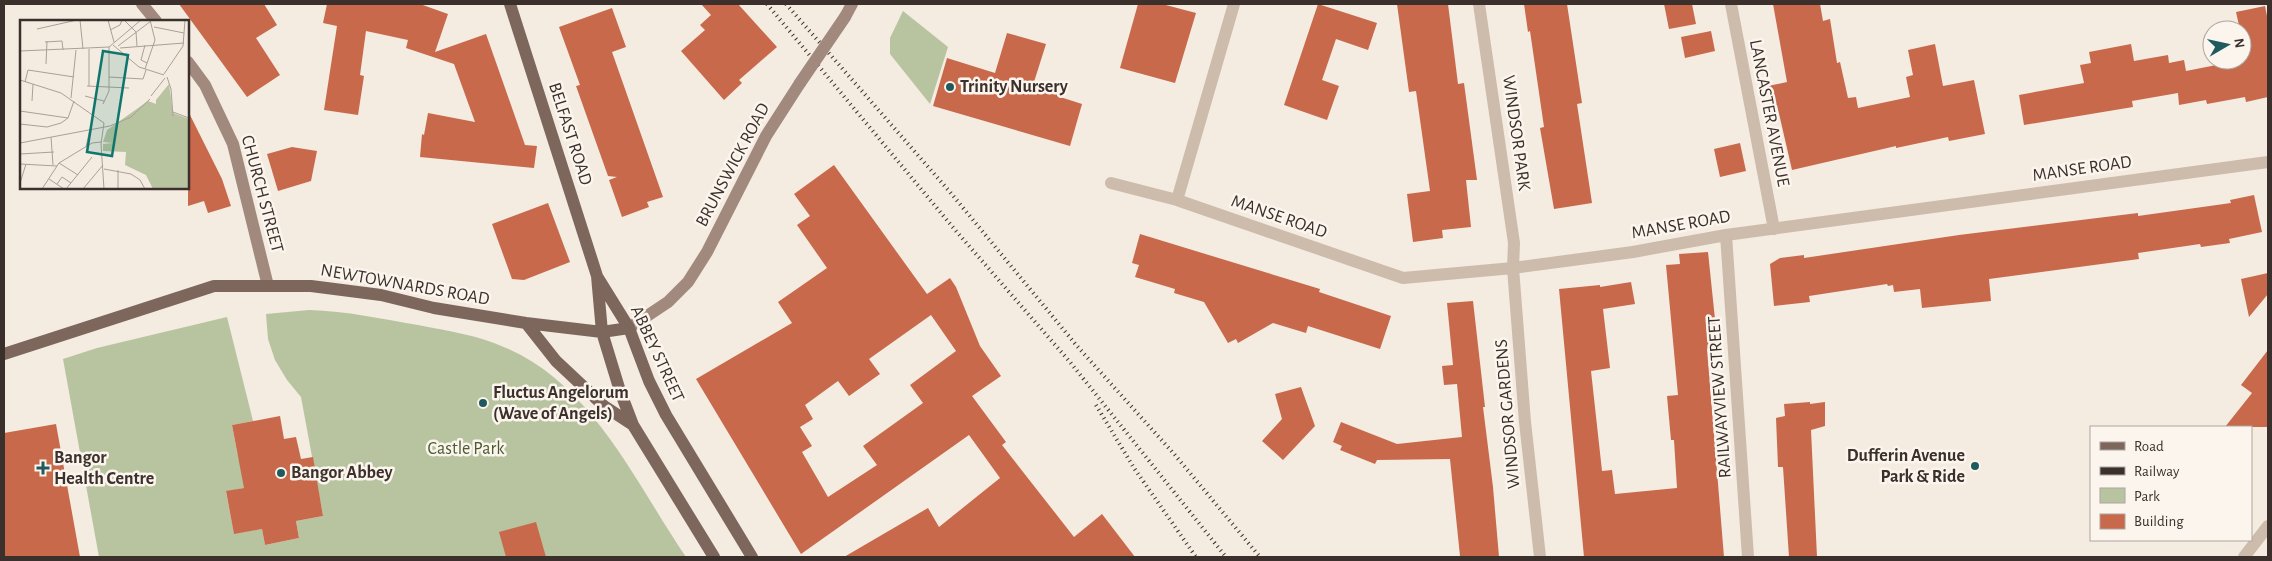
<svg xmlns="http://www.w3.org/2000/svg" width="2272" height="561" viewBox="0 0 2272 561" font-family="'Alegreya Sans',sans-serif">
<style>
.green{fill:#b8c4a0}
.building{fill:#c8694b;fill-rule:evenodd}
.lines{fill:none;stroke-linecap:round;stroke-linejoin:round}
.minor{stroke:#cdbbac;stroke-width:12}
.secondary{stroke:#a18a7d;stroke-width:12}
.primary{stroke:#7d675c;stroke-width:12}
.rail{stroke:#3b302b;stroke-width:4;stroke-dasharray:1 4;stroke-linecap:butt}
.secondary-bridge{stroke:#a18a7d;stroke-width:12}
.poi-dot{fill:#1f5a5e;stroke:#fbf5ee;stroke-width:2}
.labels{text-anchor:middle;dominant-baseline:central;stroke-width:5;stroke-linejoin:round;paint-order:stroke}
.poi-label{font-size:18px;font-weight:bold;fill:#3b302b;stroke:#fbf5ee;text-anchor:start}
.street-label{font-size:18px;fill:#3b302b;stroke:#fbf5ee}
.park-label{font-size:18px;fill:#4a5a2e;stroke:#fbf5ee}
.inset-road{fill:none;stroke:#aaa098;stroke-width:1}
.view{fill:#0f766e;fill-opacity:0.15;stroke:#0f766e;stroke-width:2.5}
.inset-edge{fill:none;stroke:#3b302b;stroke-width:2.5}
</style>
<rect width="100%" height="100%" fill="#f4ebe1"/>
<!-- green -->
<path class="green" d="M903 11 948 47 930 104 890 54V38Z
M309 310C347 311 382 319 418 325 448 331 478 335 506 348 593 385 636 484 686 557H99L63 359 97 348 227 317 253 421 232 425 237 452 248 487 226 492 234 533 262 529 265 545 299 538 296 521 323 516 301 397 287 380 275 360 268 339 266 314Z"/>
<!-- building -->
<path class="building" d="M179 4H264L277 25 256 38 280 75 247 97Z
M327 4H420L448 14 435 52 486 34 525 145 537 146 534 168 420 157 422 134 424 135 428 113 475 122 454 64 406 48 408 40 366 31 360 75 364 76 358 115 324 110 337 26 323 23Z
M701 4H738L777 47 739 80 742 83 724 100 681 51 705 30 700 25 711 15Z
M1138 4H1162L1196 13 1175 83 1120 68Z
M1318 4 1377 23 1368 50 1336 39 1322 80 1339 86 1327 120 1284 105Z
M1397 4H1448L1458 84 1464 83 1477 180H1466L1471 227 1442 230 1443 238 1413 242 1407 194 1430 191 1416 91 1409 92Z
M1524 4H1567L1582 103 1577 104 1592 203 1554 209 1540 128 1544 127 1530 31 1528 32Z
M1664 4H1692L1696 24 1669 29Z
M1773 4H1820L1823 21 1830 19 1837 63 1840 62 1848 98 1856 97 1858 108 1910 97 1906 77 1913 75 1908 50 1935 44 1943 86 1974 80 1985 134 1949 141 1948 137 1896 148V146L1792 170 1777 105 1772 106 1768 86 1787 82Z
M2265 6 2268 21V97L2246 102 2245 97 2207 104 2206 100 2179 105 2178 93 2132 101 2133 107 2024 125 2019 95 2084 83 2080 65 2091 63 2089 52 2131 44 2134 61 2168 55 2169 63 2184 60 2186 71 2247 59 2242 30H2240L2236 12Z
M612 8 626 47 612 52 663 197 647 202 649 207 622 217 609 180 617 177 608 176 576 86 580 85 559 27Z
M1711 31 1715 51 1685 58 1681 37Z
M1007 33 1046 44 1034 82 1059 90 1057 96 1082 104 1070 146 933 106 947 58 995 73Z
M188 111 222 179 231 206 208 213 204 201 188 206Z
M1740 143 1746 171 1720 177 1714 149Z
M292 147 317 151 311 181 278 191 267 154Z
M834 165 927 294 950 278 956 287 980 346 1001 376 972 396 1006 442 1002 445 1074 537 1102 514 1135 557H844L928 508 939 527 1000 478 969 435 801 554 696 379 792 323 778 302 827 268 797 225 810 216 794 194ZM931 315 956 351 910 385 923 403 863 446 877 465 828 497 802 452 812 446 800 427 813 419 805 405 838 381 849 396 880 374 869 359Z
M2254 195 2262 232 2229 239 2230 243 2201 247 2200 244 2138 253 2139 259 1989 279 1991 301 1922 308 1920 289 1894 292 1893 285 1888 286 1887 284 1809 296 1810 302 1774 306 1770 264 1780 258 1804 255V258L1959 235 2138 213V216L2231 203 2230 200Z
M548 203 570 262 524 280 512 279 492 224Z
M1140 234 1320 289 1319 292 1391 316 1380 349 1308 326 1306 333 1273 323 1238 343 1236 339 1228 343 1204 302 1174 293 1175 289 1135 277 1139 265 1132 263Z
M1708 252 1718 348 1707 349 1724 557H1584L1559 289 1600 285V287L1631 282 1635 304 1603 309 1610 368 1591 371 1602 471 1612 470 1615 494 1677 488 1674 440H1671L1667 396 1678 395 1666 265 1680 264 1679 254Z
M2268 273V294L2249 317 2241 279Z
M1473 301 1485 407H1483L1493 487 1499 557 1460 556 1450 459 1377 460 1375 464 1340 450 1342 446 1333 442 1341 422 1397 444 1462 437 1457 384 1444 385 1442 366 1453 365 1447 303Z
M2268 350V427H2225L2252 393 2241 385Z
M1301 387 1315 426 1283 460 1262 441 1282 419 1275 394Z
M1810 402V404L1825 402V426L1811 430 1817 557H1789L1783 467H1778L1776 418 1785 416 1784 404Z
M280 416 284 439 296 437 301 459 313 457 323 516 296 521 299 538 265 545 262 529 234 534 226 491 244 488 232 425Z
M56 424 80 557H4V433Z
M536 522 546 557H506L499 532Z"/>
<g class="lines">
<!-- minor -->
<path class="minor" d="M1479 4 1514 243 1513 268 1525 422 1540 557
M1731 4 1774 229
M1111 183 1177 200 1403 278 1513 268 1633 252 1726 235 2268 162
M1177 200 1234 4
M1726 235 1748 557
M2244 557 2268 526"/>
<!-- secondary -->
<path class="secondary" d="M142 4 156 21
M845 17 852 4
M188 62 205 85 233 144 268 286
M629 328 668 302 688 282 707 252 766 136 800 83"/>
<!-- primary -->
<path class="primary" d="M510 4 597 276 602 332 620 391 633 425 714 557
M598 278 629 328 649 381 666 415 752 557
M526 323 556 361 604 406 633 425
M4 354 214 286H311L381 295 434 308 526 323 602 332 629 328"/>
<!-- rail -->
<path class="rail" d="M767 4 956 231 1070 362 1226 557
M786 4 950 192 1077 346 1175 455 1260 557
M1096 405 1134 468 1196 557"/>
<!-- secondary-bridge -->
<path class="secondary-bridge" d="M800 83 845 17"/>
</g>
<!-- markers -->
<g class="poi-dot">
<circle cx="950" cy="87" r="5"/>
<circle cx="483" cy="403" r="5"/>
<circle cx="1975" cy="466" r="5"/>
<path d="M40.5 460.5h5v5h5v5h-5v5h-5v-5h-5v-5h5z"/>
<circle cx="281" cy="473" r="5"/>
</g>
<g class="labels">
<!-- poi labels -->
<g class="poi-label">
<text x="960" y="87">Trinity Nursery</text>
<text x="493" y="393">Fluctus Angelorum<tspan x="493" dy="21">(Wave of Angels)</tspan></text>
<text x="1965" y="456" text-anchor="end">Dufferin Avenue<tspan x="1965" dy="21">Park &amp; Ride</tspan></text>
<text x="54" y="458">Bangor<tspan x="54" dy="21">Health Centre</tspan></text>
<text x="291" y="473">Bangor Abbey</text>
</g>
<!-- street labels -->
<g class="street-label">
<text transform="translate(1769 113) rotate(79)">LANCASTER AVENUE</text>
<text transform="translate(1516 133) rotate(82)">WINDSOR PARK</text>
<text transform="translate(570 134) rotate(72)">BELFAST ROAD</text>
<text transform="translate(733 165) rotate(-62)">BRUNSWICK ROAD</text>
<text transform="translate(2082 169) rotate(-8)">MANSE ROAD</text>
<text transform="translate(262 194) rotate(75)">CHURCH STREET</text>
<text transform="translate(1279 217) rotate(19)">MANSE ROAD</text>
<text transform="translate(1681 225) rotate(-10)">MANSE ROAD</text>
<text transform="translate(405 285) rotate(10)">NEWTOWNARDS ROAD</text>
<text transform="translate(657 354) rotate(65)">ABBEY STREET</text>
<text transform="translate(1720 397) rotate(-94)">RAILWAYVIEW STREET</text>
<text transform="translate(1508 414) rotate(-95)">WINDSOR GARDENS</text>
</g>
<!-- park labels -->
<g class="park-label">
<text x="466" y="449">Castle Park</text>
</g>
</g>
<!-- overview -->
<g transform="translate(20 20)">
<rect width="169" height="169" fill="#f4ebe1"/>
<path d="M149 64 153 93 169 99V169H133L126 155 105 145 106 132 83 131V124L93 123 83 122 87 110 128 81 136 84V80Z" fill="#b8c4a0"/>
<path class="inset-road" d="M60 0 63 29M88 0 94 22M104 0 116 12 117 26M134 7 164 13M17 9 57 0M90 10 100 5 102 0M25 22 42 21 43 30M93 25 119 47 144 55M125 25 121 40 127 43M98 26 131 1M100 28 164 23M69 29V66M0 31 89 27 121 0M26 44 27 21M125 49 135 20 130 0M144 54 163 26 165 0M89 57 123 59 126 50M147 57 151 69 153 96M0 60 41 73 84 103 81 124 84 169M5 62 8 50 54 57M67 66 109 68M65 76 84 81M131 76 145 58M51 78 56 30M12 81 13 64M83 84 89 71V27M0 91 48 98M153 92 169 98M0 104 27 107 41 103 48 98 54 81M31 117 33 145M0 123 90 106 111 97 130 79M66 127 70 109M0 134 34 132M39 143 58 155M0 144 37 146M84 149 111 154 120 160 125 169M29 159 44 169M0 163 6 144M37 164 42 157 51 163M22 169 39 143 72 123 81 122M46 169 72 137M63 169 83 145M98 169V150"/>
<path class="view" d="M83 31 108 35 92 136 67 132Z"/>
<rect width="169" height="169" class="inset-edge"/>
</g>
<!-- border -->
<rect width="2272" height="561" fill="none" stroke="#3b302b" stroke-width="10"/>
<!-- legend -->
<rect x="2090" y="426" width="162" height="115" fill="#fbf5ee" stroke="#aea6a0"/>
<rect x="2100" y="442" width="25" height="8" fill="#7d675c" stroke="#aea6a0"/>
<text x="2134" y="451" font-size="15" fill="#3b302b">Road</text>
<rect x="2100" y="467" width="25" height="8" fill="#3b302b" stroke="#aea6a0"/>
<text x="2134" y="476" font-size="15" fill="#3b302b">Railway</text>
<rect x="2100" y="488" width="25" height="15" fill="#b8c4a0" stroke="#aea6a0"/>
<text x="2134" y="501" font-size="15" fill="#3b302b">Park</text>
<rect x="2100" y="514" width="25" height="15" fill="#c8694b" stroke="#aea6a0"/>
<text x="2134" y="526" font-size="15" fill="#3b302b">Building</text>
<!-- north arrow -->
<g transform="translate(2227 45) rotate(81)"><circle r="24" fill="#fbf5ee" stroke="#aea6a0"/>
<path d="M0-4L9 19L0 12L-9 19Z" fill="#1f5a5e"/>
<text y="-8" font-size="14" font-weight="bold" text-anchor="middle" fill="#3b302b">N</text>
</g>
</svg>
